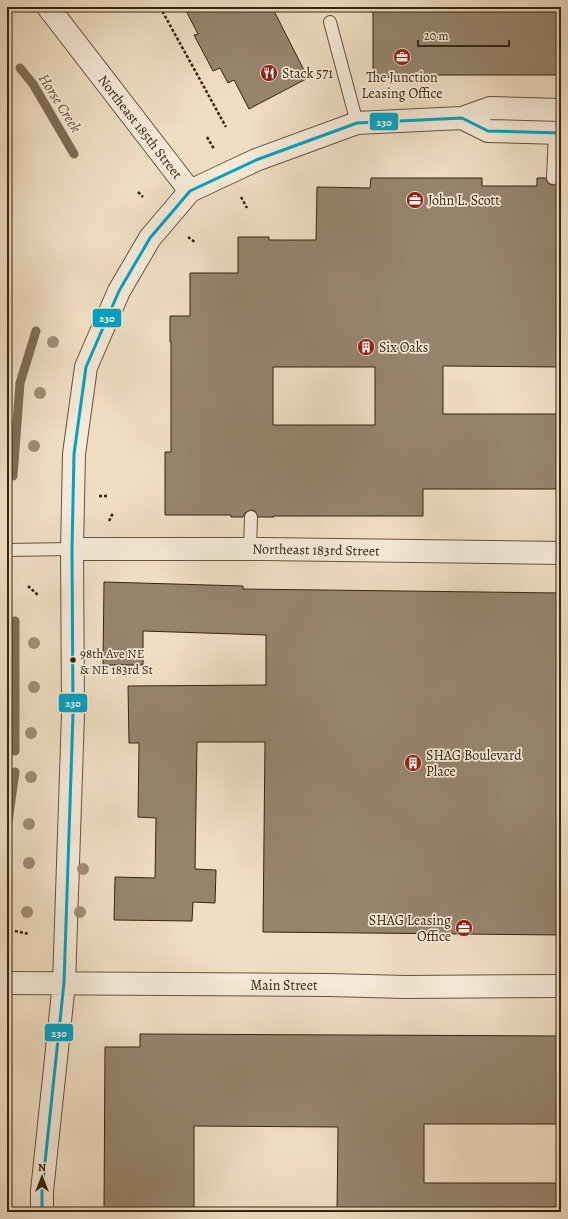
<svg xmlns="http://www.w3.org/2000/svg" width="568" height="1219" viewBox="0 0 568 1219" font-family="Alegreya,serif">
<style>
.lines{fill:none;stroke-linecap:round;stroke-linejoin:round}
.stream{stroke:#7f6e56;stroke-width:9}
.building{fill:#96856d;stroke:#35250f;fill-rule:evenodd}
.service-casing{stroke:#64533c;stroke-width:14}
.minor-casing{stroke:#64533c;stroke-width:24}
.path{stroke:#35250f;stroke-width:2.5;stroke-dasharray:3 2;stroke-linecap:butt}
.service{stroke:#f5ead8;stroke-width:12}
.minor{stroke:#f5ead8;stroke-width:22}
.bus-1-casing{stroke:#f5ead8;stroke-width:6}
.bus-1{stroke:#03a2c4;stroke-width:3}
.tree{fill:#9f8e74}
.bus-dot{fill:#35250f;stroke:#f5ead8;stroke-width:1.5}
.labels{text-anchor:middle;dominant-baseline:central;stroke-width:3.5;stroke-linejoin:round;paint-order:stroke}
.bus-label{font-size:13px;fill:#35250f;stroke:#f5ead8;text-anchor:start}
.poi-label{font-size:14px;fill:#35250f;stroke:#f5ead8;text-anchor:start}
.street-label{font-size:14px;fill:#35250f;stroke:#f5ead8}
.water-label{font-size:15px;font-style:italic;fill:#605039;stroke:#f5ead8}
.line-badge{stroke:#f5ead8;stroke-width:1.5}
.badge-label{font-size:11px;text-anchor:middle;font-weight:bold;fill:#fff}
</style>
<rect width="100%" height="100%" fill="#f0dec3"/>
<filter id="stains"><feTurbulence type="fractalNoise" baseFrequency=".005" numOctaves="4"/><feColorMatrix values="0 0 0 0 .2 0 0 0 0 .09 0 0 0 0 .02 0 0 0 .5 -.17"/></filter>
<radialGradient id="worn" r=".72"><stop offset=".6" stop-color="#630" stop-opacity="0"/><stop offset="1" stop-color="#630" stop-opacity=".3"/></radialGradient>
<g class="lines">
<!-- stream -->
<path class="stream" d="M20 68 33 84 74 154
M13 476 20 383 36 331
M15 621V751
M7 828 15 772"/>
</g>
<!-- building -->
<path class="building" d="M184 7H272L308 78 249 109 234 80 228 83 220 68 213 71 194 35 198 34Z
M373 7H561V75H418V78L378 77 373 68Z
M371 178H482V186H537V178H546L549 184 553 185 559 182 561 178V367L443 366V414H561V489H423V516H274V517H258L255 511 251 510 245 513 243 517H231V515H165V452H171V342H170V316H190V273H238V237H269V240H316L317 187 370 188ZM273 367H375V425H273Z
M104 582 243 586V589L561 593V935L263 932 265 742H197L195 869 216 870 215 903 193 902 192 921 114 920 115 877 155 878 156 818 138 817 139 743H129L128 686 266 685V635L143 631V665H103Z
M140 1034 561 1036V1124H424V1183H561V1212H337L338 1127 194 1126V1212H104L105 1047H140Z"/>
<g class="lines">
<defs>
<path id="service" d="M330 22 357 123
M553 178 555 133
M250 549 251 517
M7 550 72 549"/>
<path id="minor" d="M48 7 190 191
M462 118 488 131 561 133
M72 549H262L561 553
M7 983 329 985 406 987 561 986
M42 1212V1191L64 983 73 714 72 549 74 454 86 367 119 291 150 238 190 191 256 160 357 123 462 118 490 108 561 110"/>
</defs>
<!-- service casing -->
<use href="#service" class="service-casing"/>
<!-- minor casing -->
<use href="#minor" class="minor-casing"/>
<!-- path -->
<path class="path" d="M160 7 226 127
M207 137 214 149
M138 192 143 197
M241 197 247 208
M188 237 196 243
M99 496H108
M109 521 113 513
M28 586 39 596
M15 931 29 934"/>
<!-- service -->
<use href="#service" class="service"/>
<!-- minor -->
<use href="#minor" class="minor"/>
<defs>
<path id="bus-1" d="M42 1212V1191L64 983 73 714 72 549 74 454 86 367 119 291 150 238 190 191 256 160 357 123 462 118 488 131 561 133"/>
</defs>
<!-- bus-1 casing -->
<use href="#bus-1" class="bus-1-casing"/>
<!-- bus-1 -->
<use href="#bus-1" class="bus-1"/>
</g>
<!-- trees -->
<g class="tree">
<circle cx="53" cy="342" r="6"/>
<circle cx="40" cy="393" r="6"/>
<circle cx="34" cy="446" r="6"/>
<circle cx="34" cy="643" r="6"/>
<circle cx="34" cy="687" r="6"/>
<circle cx="31" cy="733" r="6"/>
<circle cx="31" cy="777" r="6"/>
<circle cx="29" cy="824" r="6"/>
<circle cx="29" cy="863" r="6"/>
<circle cx="83" cy="869" r="6"/>
<circle cx="27" cy="912" r="6"/>
<circle cx="80" cy="912" r="6"/>
</g>
<!-- icons -->
<defs>
<symbol id="office-disc" viewBox="-11 -11 22 22"><circle r="9.5" fill="#8f2418" stroke="#f5ead8"/><path d="M-6-3h4V-5.5h4V-3h4V5H-6ZM-1-4.5V-3h2v-1.5ZM-6 0V1H6V0Z" fill="#fff"/></symbol>
<symbol id="restaurant-disc" viewBox="-11 -11 22 22"><circle r="9.5" fill="#8f2418" stroke="#f5ead8"/><path d="M-5-6h1v4h1v-4h1v4h1v-4h1v5L-1.5 .5V6h-2V.5L-5-1ZM5-6V6H3V1.5H1.5Q1.5-4 5-6Z" fill="#fff"/></symbol>
<symbol id="building-disc" viewBox="-11 -11 22 22"><circle r="9.5" fill="#8f2418" stroke="#f5ead8"/><path d="M-4-6H4V6H1V3H-1V6H-4ZM-2.5-4.3h1.7v1.8h-1.7ZM.8-4.3h1.7v1.8H.8ZM-2.5-1h1.7V.8h-1.7ZM.8-1h1.7V.8H.8Z" fill="#fff"/></symbol>
</defs>
<g fill-rule="evenodd">
<use href="#office-disc" x="392" y="47" width="20" height="20"/>
<use href="#restaurant-disc" x="259" y="63" width="20" height="20"/>
<use href="#office-disc" x="405" y="190" width="20" height="20"/>
<use href="#building-disc" x="356" y="337" width="20" height="20"/>
<use href="#building-disc" x="403" y="753" width="20" height="20"/>
<use href="#office-disc" x="454" y="918" width="20" height="20"/>
</g>
<!-- markers -->
<circle class="bus-dot" cx="73" cy="660" r="3.5"/>
<g class="labels">
<!-- bus labels -->
<g class="bus-label">
<text x="80" y="653">98th Ave NE<tspan x="80" dy="16">&amp; NE 183rd St</tspan></text>
</g>
<!-- poi labels -->
<g class="poi-label">
<text x="282" y="73">Stack 571</text>
<text x="402" y="77" text-anchor="middle">The Junction<tspan x="402" dy="16">Leasing Office</tspan></text>
<text x="428" y="200">John L. Scott</text>
<text x="379" y="347">Six Oaks</text>
<text x="426" y="755">SHAG Boulevard<tspan x="426" dy="16">Place</tspan></text>
<text x="451" y="920" text-anchor="end">SHAG Leasing<tspan x="451" dy="16">Office</tspan></text>
</g>
<!-- street labels -->
<g class="street-label">
<text transform="translate(140 127) rotate(52)">Northeast 185th Street</text>
<text transform="translate(316 550) rotate(1)">Northeast 183rd Street</text>
<text x="284" y="985">Main Street</text>
</g>
<!-- water labels -->
<g class="water-label">
<text transform="translate(60 103) rotate(58)">Horse Creek</text>
</g>
</g>
<g class="line-badge">
<rect x="369" y="112" width="30" height="19" rx="4" fill="#03a2c4"/>
<rect x="92" y="308" width="30" height="20" rx="4" fill="#03a2c4"/>
<rect x="58" y="693" width="30" height="20" rx="4" fill="#03a2c4"/>
<rect x="44" y="1023" width="30" height="19" rx="4" fill="#03a2c4"/>
</g>
<g class="badge-label">
<text x="384" y="126">230</text>
<text x="107" y="322">230</text>
<text x="73" y="707">230</text>
<text x="59" y="1037">230</text>
</g>
<!-- margin -->
<rect width="568" height="1219" fill="none" stroke="#f0dec3" stroke-width="24"/>
<rect x="8" y="8" width="552" height="1203" fill="none" stroke="#35250f" stroke-width="2"/>
<rect x="12" y="12" width="544" height="1195" fill="none" stroke="#35250f"/>
<!-- north arrow -->
<g transform="translate(42 1177)" stroke="#f5ead8" stroke-width="3" paint-order="stroke">
<path d="M0-3L7 15L0 10L-7 15Z" fill="#35250f"/>
<text y="-6" font-size="11" font-weight="bold" text-anchor="middle" fill="#35250f">N</text>
</g>
<!-- scale -->
<path d="M418 40v6h91v-6" fill="none" stroke="#35250f" stroke-width="2"/>
<text x="424" y="40" font-size="12" fill="#35250f" stroke="#f5ead8" stroke-width="3" paint-order="stroke">20 m</text>
<rect width="100%" height="100%" filter="url(#stains)"/>
<rect width="100%" height="100%" fill="url(#worn)"/>
</svg>
